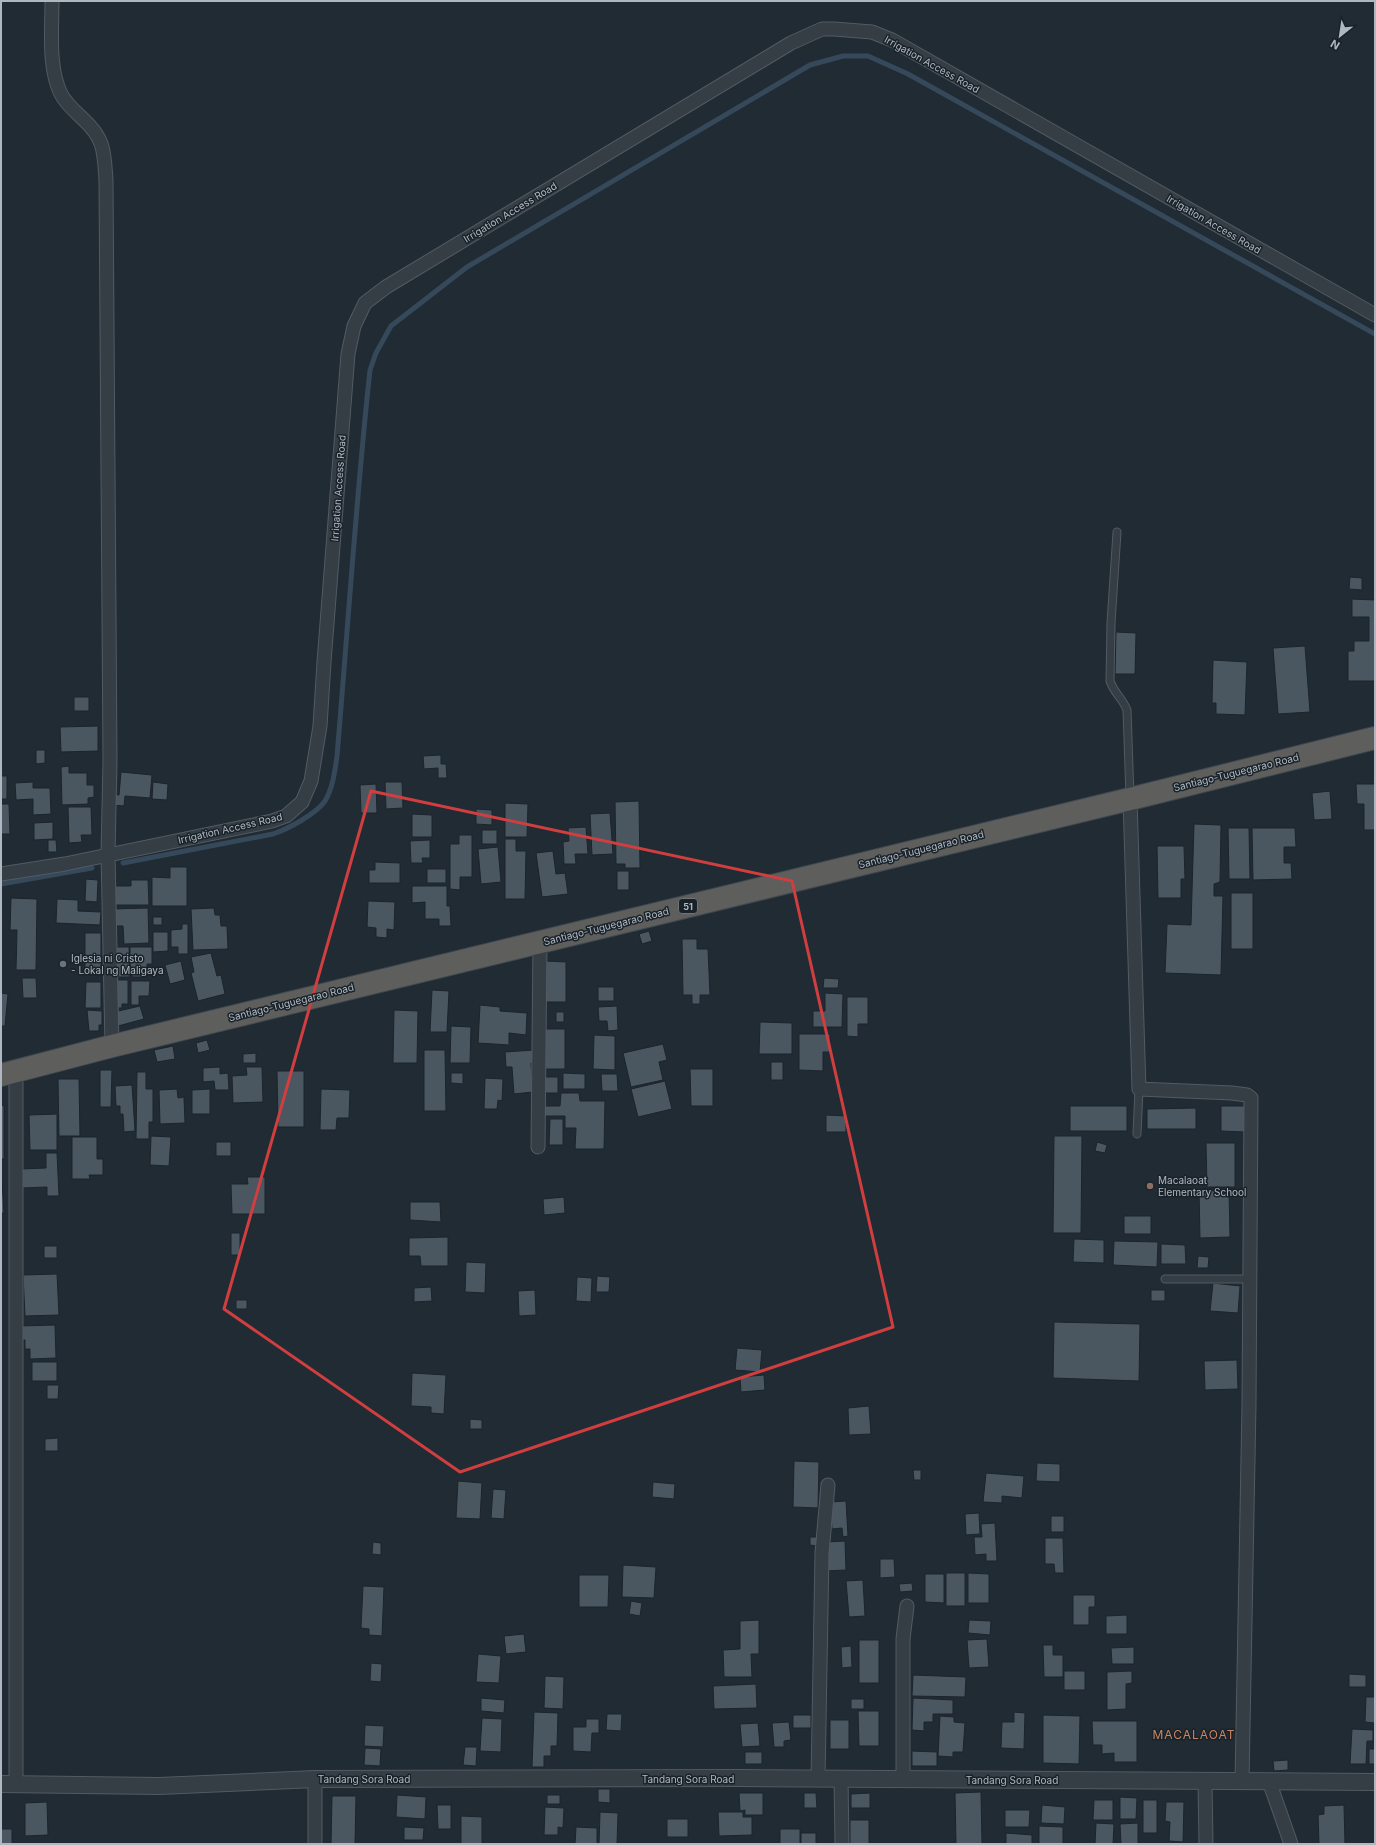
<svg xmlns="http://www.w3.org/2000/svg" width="1376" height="1845" viewBox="0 0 1376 1845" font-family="Inter,sans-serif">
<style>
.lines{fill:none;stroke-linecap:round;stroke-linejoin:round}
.stream{stroke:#36495a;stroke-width:5}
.building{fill:#4a5660;stroke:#1c242b}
.service-casing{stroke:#525b63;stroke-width:9}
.minor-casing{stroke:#525b63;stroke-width:15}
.tertiary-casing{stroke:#525b63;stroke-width:18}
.trunk-casing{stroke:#3f484f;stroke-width:24}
.service{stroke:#353d45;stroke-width:7}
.minor{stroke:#353d45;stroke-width:13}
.tertiary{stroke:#353d45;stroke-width:16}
.trunk{stroke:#5e5e5c;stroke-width:22}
.marked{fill:none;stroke:#d03e3f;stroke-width:3;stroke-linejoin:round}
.worship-dot{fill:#6b7280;stroke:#1a2229;stroke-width:1.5}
.education-dot{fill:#8d6e63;stroke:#1a2229;stroke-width:1.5}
.labels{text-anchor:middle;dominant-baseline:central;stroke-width:3;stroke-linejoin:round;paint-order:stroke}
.shield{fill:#1a2229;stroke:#828b94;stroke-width:1}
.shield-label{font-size:9px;font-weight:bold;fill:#afb8c2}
.street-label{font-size:10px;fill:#afb8c2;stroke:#1a2229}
.poi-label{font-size:10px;fill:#afb8c2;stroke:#1a2229;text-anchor:start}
.quarter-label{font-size:12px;letter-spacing:1px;fill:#c78664;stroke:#1a2229}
</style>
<rect width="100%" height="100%" fill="#212b34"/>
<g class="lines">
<!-- stream -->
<path class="stream" d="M123 863 273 834C288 829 316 814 325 801 333 788 335 770 337 756 348 627 356 498 370 370L376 353 391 326 467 267 810 65 843 56H868L908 74 1375 334
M1 884 92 868"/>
</g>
<!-- building -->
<path class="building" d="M1350 577 1362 578V590L1349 589Z
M1352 599 1375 600V681H1348V651H1354V641H1369V617H1352Z
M1116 632 1136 633 1135 674H1115Z
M1305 646 1310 712 1278 714 1273 648Z
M1213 660 1247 662 1245 715 1216 714V703H1212Z
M74 697H89V711H74Z
M98 726V751L61 752 60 727Z
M36 750H45V763L36 764Z
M441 755V764H446L447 778H438V768L424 769 423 756Z
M69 766V773H87V785H94V797L88 798V804L62 805 61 767Z
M121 772 152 775 150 798 125 796 124 806 112 805 113 794 119 795Z
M1 776H7V799H1Z
M33 782V788H50L51 814 33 815V799L16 800 15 783Z
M153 782 168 784 167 800 152 799Z
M385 782H402L403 808 386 809Z
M376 784 377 813H361L360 785Z
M1356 784H1375V830H1364V804H1357Z
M1330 791 1332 819 1314 820 1312 793Z
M639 801 640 868H625V864H616L615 802Z
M505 803 528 804 527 837H505Z
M1 804H9L10 834H1Z
M68 807H91L92 835H81L82 842 69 843Z
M476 809 492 810V825L476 824Z
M610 813 613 854 592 855 590 814Z
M412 814 432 815V837H412Z
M53 822V839L34 840V823Z
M1194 824 1221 825 1220 882 1214 884V896H1223L1221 975 1165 973 1167 924 1191 925Z
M586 827 588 854H575L576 864H564L563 842 569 841 568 828Z
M1228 828H1249L1250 879H1229Z
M1252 828H1295L1296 847H1284V863H1291L1292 879 1253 880Z
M482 830H497V844H482Z
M459 835H472V877H460V890L450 889V844H459Z
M505 839H516V851H526L525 899H505Z
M48 840H56L57 852H48Z
M430 840V858H422L423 863H411L410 841Z
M1157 846H1184L1185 879H1181V898H1158Z
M498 847 501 882 481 884 478 849Z
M553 851 556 874 565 873 568 894 542 897 536 853Z
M375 862 400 863V883H369V870H375Z
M170 867H187V906H152V877L170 878Z
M427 869H446V883H427Z
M617 871H629V890H617Z
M86 879 98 880 97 902 85 901Z
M131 880H148L149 905H113V886H131Z
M412 886H447V906H450L451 926H439V919H425V902L412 903Z
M1231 893H1253V949H1231Z
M11 898 37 899 36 970H16L17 930H10Z
M57 899 78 900V911L101 912 100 925 56 923Z
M368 901 395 902 394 930 387 929V938L376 937V928L367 927Z
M148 908 149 943 124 944 123 926H113L112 909Z
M214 908 215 915H220L221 926H227L228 949 193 950 191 909Z
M153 917H162V925H153Z
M182 924H188V954H178V947H171V930L182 929Z
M649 931 652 941 642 944 639 934Z
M153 932H168V951L153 952Z
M85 933H101V972H85Z
M682 939H697V949H708L710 995H700V1004H692V995H683Z
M112 947H129L130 977H112Z
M130 947H152V964H147V977H132V967H130Z
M211 953 217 976 221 975 225 994 198 1001 191 973 194 972 191 957Z
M181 961 185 980 170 984 165 965Z
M545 961 566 962V1002H545Z
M22 978H36L37 998H23Z
M824 978 839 979 838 988H823Z
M114 980H128V1004H122V1008H113Z
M131 981H150L149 996H139V1005H131Z
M86 982H101V1008H85Z
M598 987H614V1001H598Z
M432 990 449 991 447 1032H430Z
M1 993 8 994 5 1026H1Z
M825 993 843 994 842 1027H813V1011H825Z
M847 997H868V1024H858V1037L847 1036Z
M480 1005 500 1007V1011L527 1013 526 1035 509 1033V1045L478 1043Z
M140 1006 144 1019 118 1026 114 1012Z
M617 1006 618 1030 608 1031 607 1021H599L598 1007Z
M87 1010 102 1011V1025H99V1031H89Z
M394 1010 418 1011 417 1063H393Z
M556 1012H564V1022H556Z
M760 1022 792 1023V1054H759Z
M451 1026 471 1027 470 1063H450Z
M544 1029H565V1069H544Z
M799 1034H830V1052H823V1071L799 1070Z
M594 1035 615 1036V1070L593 1069Z
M207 1040 210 1050 198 1053 196 1043Z
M663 1044 667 1060 659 1062 663 1080 631 1087 623 1053Z
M173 1046 175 1059 157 1062 154 1050Z
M424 1050H445L446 1111H424Z
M534 1050 535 1063H531L533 1092 514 1094 512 1067H506L505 1052Z
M256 1053V1063H243V1054Z
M771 1062H783V1080H771Z
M220 1067V1074L228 1073 229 1090H215L214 1081 203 1082V1068Z
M246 1067H262L263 1102 233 1103 232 1076 247 1075Z
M690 1069H713V1106H691Z
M100 1070H112L111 1107H100Z
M277 1071H304V1127H278Z
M137 1072H146V1089H153V1122H149V1139H136Z
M451 1073H463V1084L451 1083Z
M563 1073 585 1074V1089H563Z
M601 1074H617L618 1091H602Z
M541 1077H558V1093H541Z
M485 1078 503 1079 502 1101 498 1100 497 1109H484Z
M58 1079H79L80 1136H59Z
M665 1081 672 1109 638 1117 631 1089Z
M132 1085 135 1131 124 1132 123 1114H120V1106H116L115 1086Z
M177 1089 178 1098 184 1097 185 1123 160 1124 159 1090Z
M210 1089V1114H192V1090Z
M321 1089 350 1090 349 1118H337L336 1130H320Z
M561 1093H579L580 1101H605L604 1149H575L576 1128H565V1116H543V1106H560Z
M1 1105 4 1106V1159H1Z
M1070 1106H1127V1131H1070Z
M1221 1106H1245V1132L1221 1131Z
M1196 1108V1129H1147V1109Z
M57 1114V1150H30L29 1115Z
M826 1115 846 1116V1132H826Z
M550 1119H563V1145H549Z
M151 1136 171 1137 169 1166 150 1165Z
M1054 1136H1082L1081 1233H1053Z
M72 1137H97V1159H103V1175H89L90 1179H72Z
M216 1142H231V1156H216Z
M1097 1142 1107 1145 1105 1153 1095 1151Z
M1206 1143H1235V1187H1207Z
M46 1153H57L59 1196H47V1187L21 1188V1169L46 1168Z
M247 1177H265V1214H232L231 1184H248Z
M1 1181H2L4 1213H1Z
M1229 1190 1230 1237 1200 1238 1199 1191Z
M564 1197 565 1213 544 1215 543 1199Z
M410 1202H440L441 1222 410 1220Z
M1124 1216H1151V1234H1124Z
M231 1233H240V1255H231Z
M448 1237V1266H421L420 1256H409V1238Z
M1074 1239 1104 1240V1263L1073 1262Z
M1114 1241 1158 1242 1157 1267 1113 1265Z
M1161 1244 1185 1245 1186 1264H1161Z
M44 1246H57V1258H44Z
M1198 1256 1209 1257 1208 1268H1197Z
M466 1262 486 1263 485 1293 465 1292Z
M57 1274 59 1315 25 1316 23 1275Z
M597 1276 610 1277 609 1292H596Z
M577 1277 592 1278 591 1302 576 1301Z
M1213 1283 1240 1286 1238 1313 1210 1311Z
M431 1287 432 1301 414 1302V1288Z
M535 1290 536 1315 519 1316 518 1291Z
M1151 1290H1165V1301H1151Z
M236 1300H247V1309H236Z
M1054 1322 1140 1324 1139 1381 1053 1378Z
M55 1325 56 1358 30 1359V1349H25V1340H20V1326Z
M737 1348 762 1350 760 1372 735 1370Z
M1237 1360 1238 1389 1205 1390 1204 1361Z
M32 1362H57V1381H32Z
M412 1373 446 1375 444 1414 431 1413V1407L411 1406Z
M764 1375 765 1390 741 1392 740 1377Z
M47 1385H59L58 1399H47Z
M869 1406 871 1434 849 1435 848 1408Z
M470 1419 482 1420V1429H470Z
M58 1438V1451H45V1439Z
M794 1461 819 1462 818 1508 793 1507Z
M1037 1463 1060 1464V1482L1036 1481Z
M913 1470H921V1480H914Z
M986 1473 1024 1476 1022 1498 1002 1496V1503L983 1502Z
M458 1481 482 1483 480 1519 456 1518Z
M653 1482 675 1484 674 1499 652 1497Z
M493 1489 506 1490 504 1519 491 1518Z
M846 1501 848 1536 843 1537 842 1528 832 1529 830 1502Z
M979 1513 980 1534 966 1535 965 1514Z
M1051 1516H1064V1532H1051Z
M995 1523 997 1561H986V1554L975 1555 974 1537H982L981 1524Z
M810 1537H818V1546L810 1545Z
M1045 1538H1063L1064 1573H1055L1054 1564H1045Z
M845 1541 846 1570 826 1571V1542Z
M373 1542 381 1543V1555L372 1554Z
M880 1559H894L895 1577 880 1578Z
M623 1565 656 1567 654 1598 622 1597Z
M946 1573H965V1606H946Z
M968 1573 989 1574V1603H968Z
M925 1574H944V1603L925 1602Z
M579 1575H609L608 1607H579Z
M863 1580 865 1616 849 1617 846 1581Z
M912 1583 913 1591 900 1592 899 1584Z
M363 1586 384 1587 382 1636 369 1635V1629L361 1628Z
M1073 1595H1095V1607H1089V1625H1073Z
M631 1601 642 1603 640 1616 629 1614Z
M1127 1615V1634H1106V1616Z
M759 1620V1654H751L752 1677H724L723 1650 740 1649V1621Z
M969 1620 991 1621 990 1635 968 1633Z
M524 1634 526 1652 506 1654 504 1636Z
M987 1639 989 1667 969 1668 967 1640Z
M859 1640H879V1683H859Z
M1043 1645H1053V1655H1063V1677H1044Z
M851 1646 852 1667 842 1668 841 1647Z
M1134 1647V1664H1112L1111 1648Z
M478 1654 501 1656 499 1683 476 1682Z
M371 1663 382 1664 381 1682 370 1681Z
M1064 1671H1085V1690H1064Z
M1132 1671V1683L1126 1684V1709L1107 1710V1672Z
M1349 1674 1366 1675V1687H1349Z
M913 1675 966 1677 965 1697 912 1696Z
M545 1676 564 1677 563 1709 544 1708Z
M756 1684 757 1708 714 1709 713 1686Z
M1366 1697H1375V1732L1374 1723 1365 1722Z
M481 1698 505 1700 504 1713 481 1711Z
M913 1698 953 1700V1714H933V1722H924V1731L912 1730Z
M851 1699H864V1709H851Z
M858 1711H879V1746H859Z
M534 1712 558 1713 557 1746H551V1756H544V1767H532Z
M1014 1712 1025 1713 1024 1749 1001 1748 1002 1722H1014Z
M607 1714H622L621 1731 606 1730Z
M793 1715H811V1728H793Z
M1043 1715 1080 1716 1079 1764 1043 1763Z
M940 1716 954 1717V1722L965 1723 963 1752H953V1757L938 1756Z
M482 1718 502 1719 501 1752 480 1751Z
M586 1719H599V1733H592L591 1752 573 1751V1727H586Z
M830 1720H849V1749H830Z
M1092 1721H1137V1762H1114V1753L1102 1754V1745H1093Z
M789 1722 791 1740 784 1741V1747H774L772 1723Z
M758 1723 760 1746 742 1747 740 1724Z
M365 1725 384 1726 383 1747 364 1746Z
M1352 1729 1373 1730V1741H1367L1366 1764H1350Z
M465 1747H477L476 1766 463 1765Z
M365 1748 381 1749 380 1766 364 1765Z
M1369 1749H1375V1764H1369Z
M912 1751 937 1752V1766H912Z
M745 1752H762V1764H745Z
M1288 1760V1770L1274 1771 1273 1761Z
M598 1789H610V1803L598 1802Z
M981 1792 982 1844H956L955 1793Z
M739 1793H763V1815H745V1810L740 1811Z
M804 1793H816L817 1808H804Z
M870 1793V1808H851V1794Z
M397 1795 426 1797 425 1819 396 1817Z
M547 1795H560V1804H547Z
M332 1796H356L355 1844H331Z
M1120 1797 1137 1798 1136 1819H1120Z
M1094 1800H1113V1820H1093Z
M1143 1800H1157V1833H1143Z
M47 1802 48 1835 25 1836V1803Z
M1166 1802H1184L1183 1842 1169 1841 1170 1822 1165 1821Z
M437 1805H451V1829H438Z
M1042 1805 1065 1807 1064 1824 1041 1823Z
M1344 1805 1345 1844H1319L1318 1815 1324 1814V1806Z
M545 1807 564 1808 563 1828 558 1827V1835H544Z
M1005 1810H1030L1029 1827H1005Z
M600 1812 618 1813 617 1844H599Z
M718 1812H743V1817H752V1835L719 1836Z
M461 1816 482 1817V1844H461Z
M667 1819H688V1837H667Z
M850 1820H869V1844H850Z
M1096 1823 1114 1824 1113 1844H1095Z
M1138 1823V1844H1121L1120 1824Z
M1039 1826 1063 1827V1844H1039Z
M404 1827 424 1828 423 1840H404Z
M576 1827 597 1828V1844H575Z
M1 1829H12V1844H1Z
M780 1829H800V1844H780Z
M801 1833H816V1844H801Z
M1006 1833 1032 1835V1844H1006Z"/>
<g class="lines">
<defs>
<path id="service" d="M1117 532 1111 623 1110 681C1114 693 1123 699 1127 710L1130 797
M1137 1134 1139 1089
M1165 1279H1250"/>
<path id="minor" d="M52 1C52 30 48 68 61 94 66 104 76 112 83 119 105 139 104 152 106 180L110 761 108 854 112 1046
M1130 799 1139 1089 1232 1093 1247 1095 1251 1098 1249 1405 1242 1781
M1 874 65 864 272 821 286 816 302 802 311 781 320 726 324 662 348 354 354 326 365 303 386 287 791 43 822 29H834L872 32 892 40 1375 315
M538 1147 540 942
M818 1779 822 1553 828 1485
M841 1779 842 1844
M903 1779V1639L907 1606
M1269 1781 1291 1844
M1205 1782 1206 1844
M16 1784V1071
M315 1844V1779"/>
<path id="tertiary" d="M1 1784 159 1786 315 1779 741 1778 1375 1782"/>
<path id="trunk" d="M1 1075 112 1046 1130 799 1375 738"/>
</defs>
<!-- service casing -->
<use href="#service" class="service-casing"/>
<!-- minor casing -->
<use href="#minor" class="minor-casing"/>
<!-- tertiary casing -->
<use href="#tertiary" class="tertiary-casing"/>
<!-- trunk casing -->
<use href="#trunk" class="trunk-casing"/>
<!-- service -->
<use href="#service" class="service"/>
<!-- minor -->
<use href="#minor" class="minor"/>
<!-- tertiary -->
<use href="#tertiary" class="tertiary"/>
<!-- trunk -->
<use href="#trunk" class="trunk"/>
</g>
<!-- marked area -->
<path class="marked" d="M371 791 792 881 893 1327 460 1472 224 1309Z"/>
<!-- markers -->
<circle class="worship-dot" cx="63" cy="964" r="4"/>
<circle class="education-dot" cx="1150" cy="1186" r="4"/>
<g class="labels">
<!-- shield labels -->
<rect class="shield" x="679" y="899" width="18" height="14" rx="3"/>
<g class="shield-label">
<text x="688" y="906">51</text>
</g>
<!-- street labels -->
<g class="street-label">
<text transform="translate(932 64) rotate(29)">Irrigation Access Road</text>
<text transform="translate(510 212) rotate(-31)">Irrigation Access Road</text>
<text transform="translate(1214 224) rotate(30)">Irrigation Access Road</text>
<text transform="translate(338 488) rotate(-86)">Irrigation Access Road</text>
<text transform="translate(1236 772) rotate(-14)">Santiago-Tuguegarao Road</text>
<text transform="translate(230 828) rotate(-13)">Irrigation Access Road</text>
<text transform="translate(921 849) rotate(-14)">Santiago-Tuguegarao Road</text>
<text transform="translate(606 926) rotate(-14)">Santiago-Tuguegarao Road</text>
<text transform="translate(291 1002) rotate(-14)">Santiago-Tuguegarao Road</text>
<text x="364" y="1779">Tandang Sora Road</text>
<text x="688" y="1779">Tandang Sora Road</text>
<text x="1012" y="1780">Tandang Sora Road</text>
</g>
<!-- poi labels -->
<g class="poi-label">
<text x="71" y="958">Iglesia ni Cristo<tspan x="71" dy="12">- Lokal ng Maligaya</tspan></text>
<text x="1158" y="1180">Macalaoat<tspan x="1158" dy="12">Elementary School</tspan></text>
</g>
<!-- quarter labels -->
<g class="quarter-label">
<text x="1194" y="1734">MACALAOAT</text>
</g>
</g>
<!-- border -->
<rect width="1376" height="1845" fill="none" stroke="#afb8c2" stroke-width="4"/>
<!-- north arrow -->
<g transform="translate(1340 36) rotate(210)" stroke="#1a2229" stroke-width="3" paint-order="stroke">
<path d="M0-3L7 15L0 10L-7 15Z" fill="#afb8c2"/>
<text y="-6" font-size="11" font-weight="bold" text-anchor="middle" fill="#afb8c2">N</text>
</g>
</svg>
